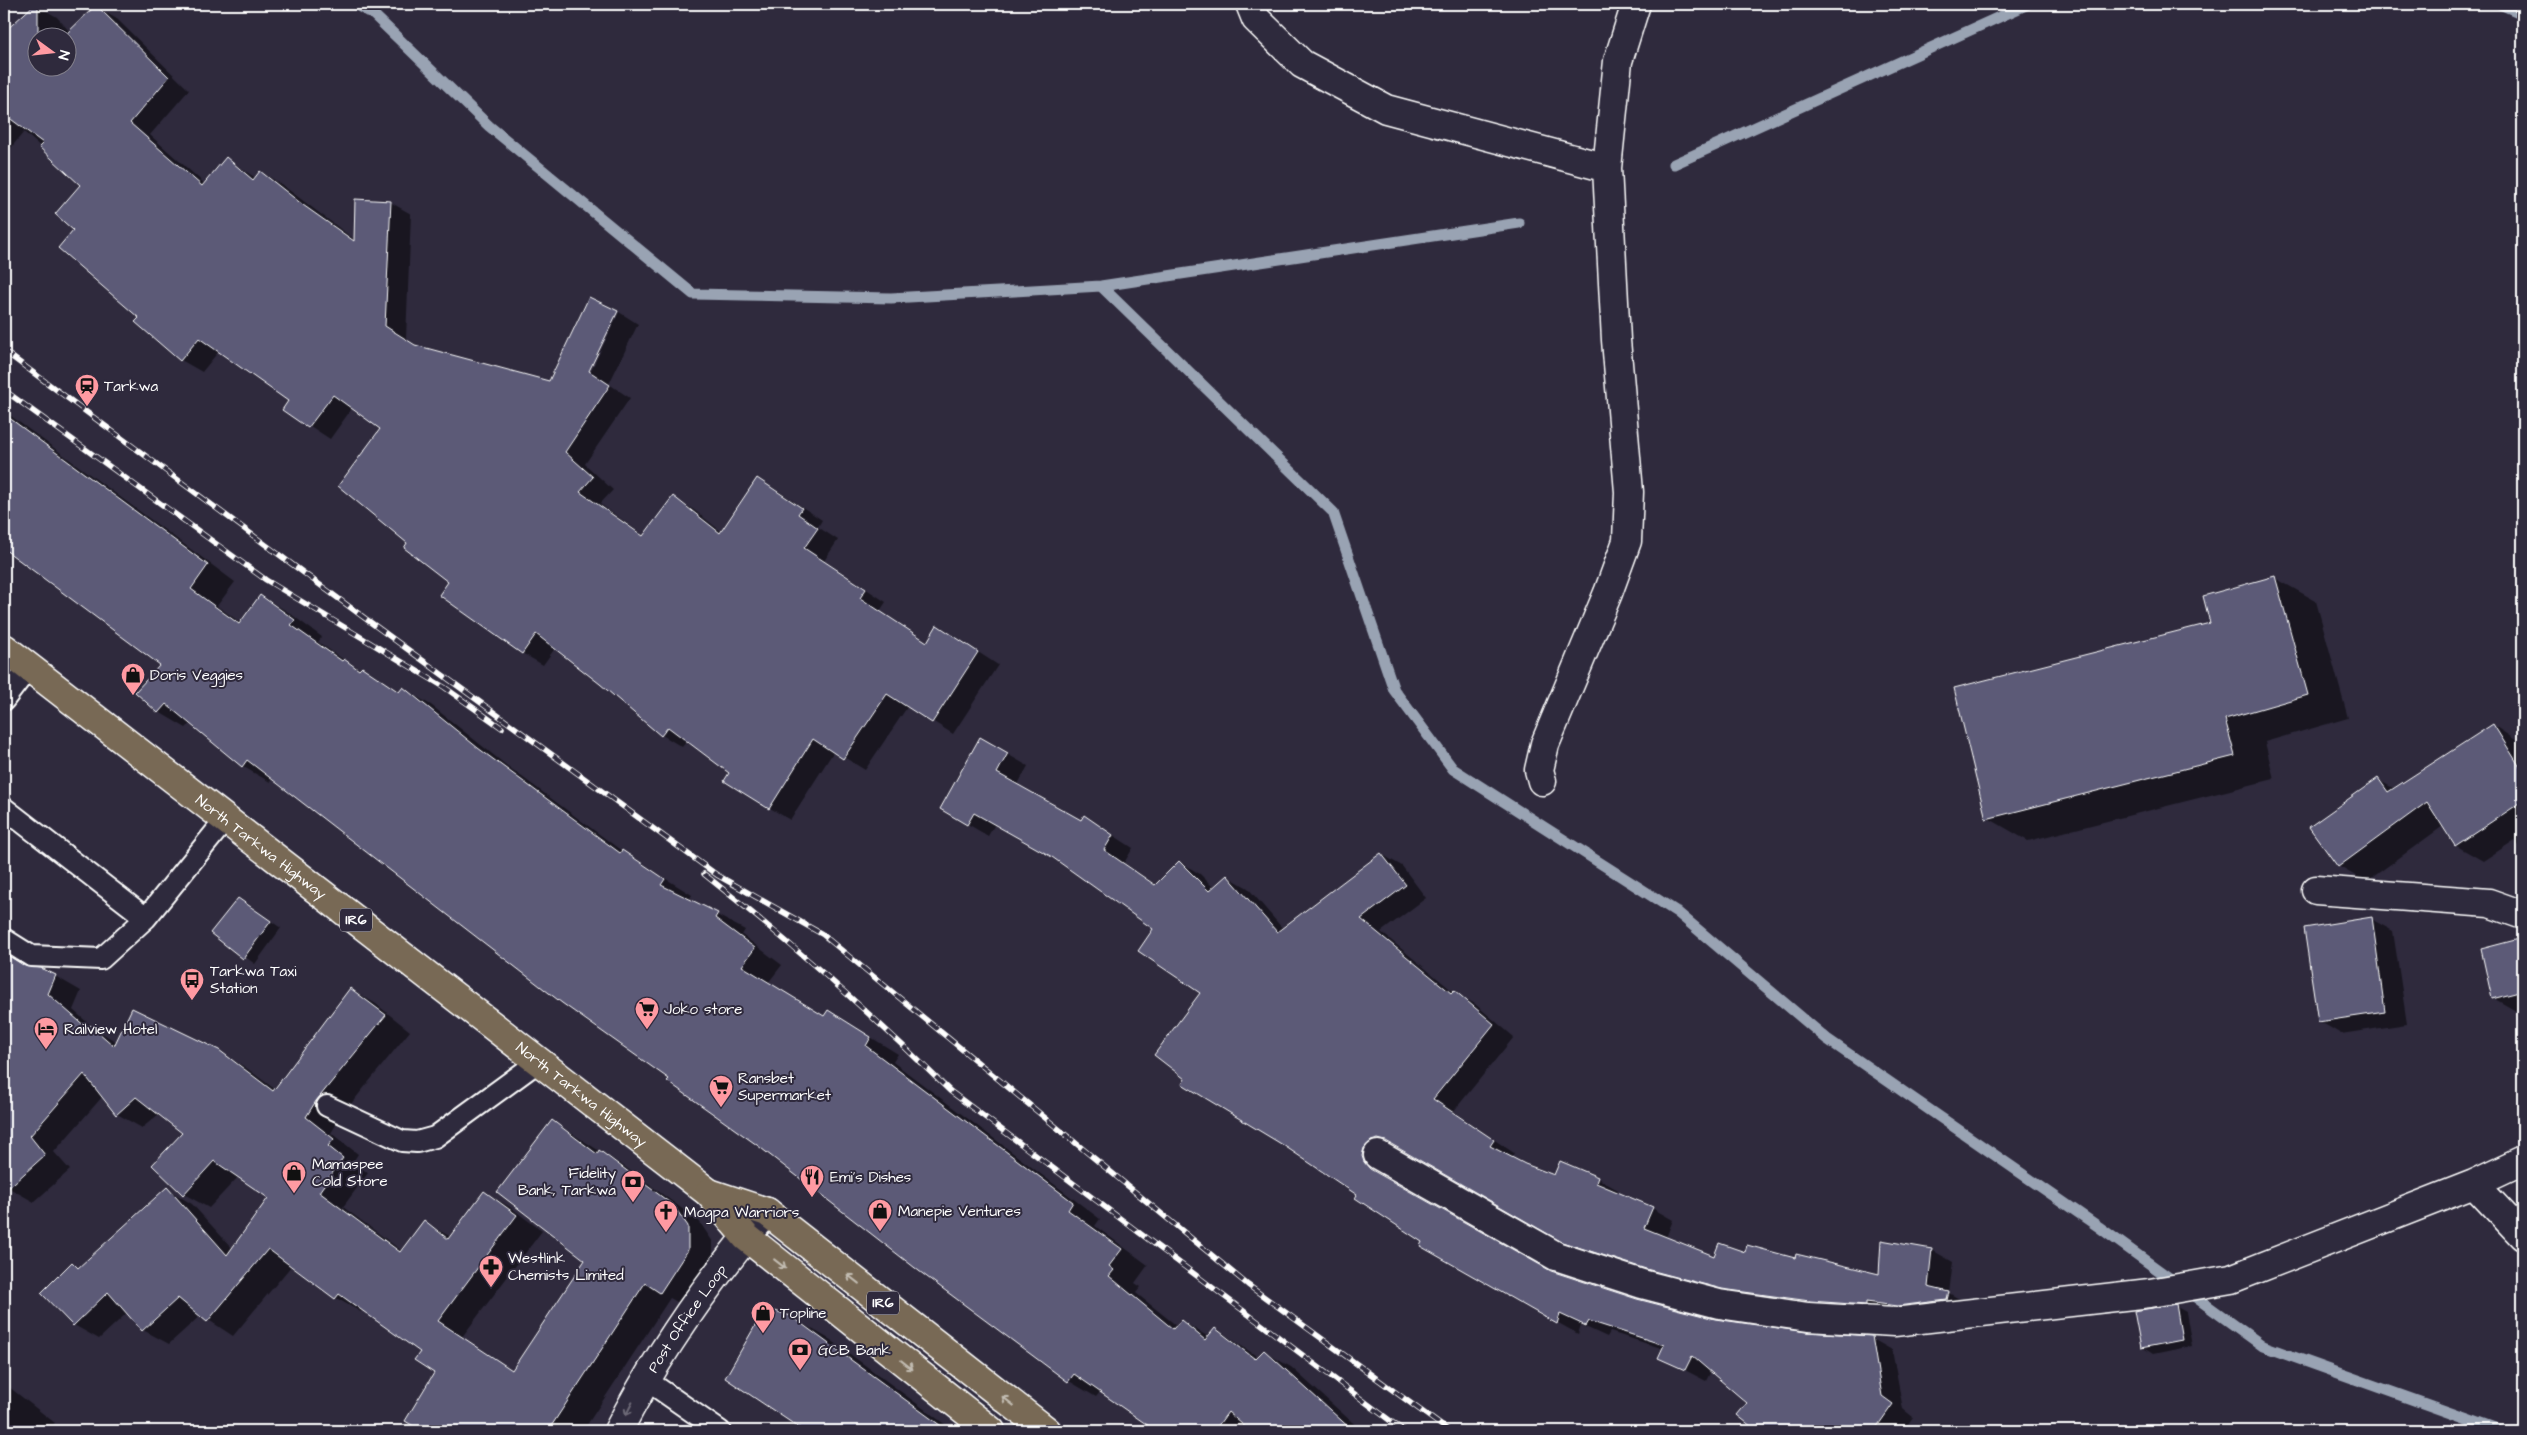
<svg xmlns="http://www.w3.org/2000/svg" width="2527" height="1435" viewBox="0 0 2527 1435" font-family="'Architects Daughter',sans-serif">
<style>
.shadow{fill:#0007;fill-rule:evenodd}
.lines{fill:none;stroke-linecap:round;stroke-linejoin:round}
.stream{stroke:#99a3b3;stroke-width:11}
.building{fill:#5b5a77;stroke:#fff}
.service-casing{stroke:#fff;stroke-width:24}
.minor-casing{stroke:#fff;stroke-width:31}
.tertiary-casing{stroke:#fff;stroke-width:31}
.primary-casing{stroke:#fff;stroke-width:31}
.service{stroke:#2f2a3d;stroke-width:20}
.minor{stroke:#2f2a3d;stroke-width:28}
.tertiary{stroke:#2f2a3d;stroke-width:28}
.primary{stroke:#786954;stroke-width:28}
.rail-casing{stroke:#fff;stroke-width:5.5}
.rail{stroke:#2f2a3d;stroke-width:4;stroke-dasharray:11;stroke-linecap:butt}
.oneway{stroke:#c2bcb2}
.oneway2{stroke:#6d6a77}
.labels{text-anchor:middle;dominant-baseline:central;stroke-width:4;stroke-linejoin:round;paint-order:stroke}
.shield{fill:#2f2a3d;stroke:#c1bfc5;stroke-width:1}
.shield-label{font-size:14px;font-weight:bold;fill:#fff}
.poi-label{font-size:15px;fill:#fff;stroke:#2f2a3d;text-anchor:start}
.street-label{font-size:15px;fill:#fff;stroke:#2f2a3d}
</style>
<rect width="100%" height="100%" fill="#2f2a3d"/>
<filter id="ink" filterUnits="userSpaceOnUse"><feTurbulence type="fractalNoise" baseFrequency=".02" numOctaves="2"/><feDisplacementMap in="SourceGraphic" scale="10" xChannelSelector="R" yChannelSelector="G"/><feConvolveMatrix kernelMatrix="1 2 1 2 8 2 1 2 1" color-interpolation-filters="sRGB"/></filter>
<g filter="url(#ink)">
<!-- shadow -->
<path class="shadow" d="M36 5 57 17 70 32 96 7 117 19 189 90 150 135 205 184 226 159 256 178 261 172 281 184 355 240 390 202 411 214 406 339 419 348 550 382 588 377 619 312 638 324 609 384 630 398 585 464 613 490 600 504 644 536 673 498 694 510 722 532 757 479 778 491 822 520 818 527 838 540 824 561 886 602 880 611 928 643 958 639 998 665 953 734 908 706 865 770 834 751 790 820 770 808 731 772 688 740 682 747 662 735 556 647 543 665 522 653 440 595 450 582 409 543 381 428 353 407 330 439 284 409 289 401 219 351 202 372 181 360 140 318 74 230 82 184 24 132 4 156V33ZM38 38H68V68H38Z
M4 411 235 582 217 606 241 623 261 596 288 612 322 637 318 642 344 660 401 692 403 689 431 705 506 765 626 854 692 895 689 900 745 930 742 935 782 965 768 983 825 1017 856 1028 898 1054 893 1062 1100 1219 1095 1226 1148 1265 1135 1283 1141 1287 1136 1293 1177 1326 1181 1321 1209 1337 1216 1329 1258 1357 1264 1352 1291 1367 1362 1431H1159L1101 1391 1096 1397 1069 1381 273 778 270 782 242 766 191 723 186 728 159 712 162 665 4 548Z
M2275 578 2316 601 2348 718 2265 742 2274 779 2028 841 1988 818 2212 624Z
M2493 725 2523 745V852L2515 840 2483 861 2455 845 2443 826 2366 882 2338 866 2378 780 2395 789Z
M981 739 1028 766 1017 786 1081 822 1085 817 1133 848 1124 863 1156 885 1180 862 1200 874 1214 888 1227 876 1248 888 1283 929 1381 854 1402 866 1426 898 1381 932 1454 992 1475 1004 1514 1037 1453 1112 1514 1153 1511 1158 1555 1177 1597 1178 1618 1190 1617 1193 1652 1208 1673 1220 1666 1238 1715 1258 1746 1254 1796 1259 1880 1276 1932 1250 1953 1262 1949 1293 1969 1305 1918 1317 1744 1300 1585 1253 1408 1153 1399 1151 1391 1153 1383 1167 1385 1176 1391 1182 1551 1272 1637 1300 1715 1320 1806 1334 1871 1338 1892 1350 1903 1409 1913 1417 1903 1431H1759L1739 1415 1748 1403 1711 1371 1706 1381 1660 1357 1664 1349 1610 1332 1607 1337 1581 1325 1578 1334 1421 1246 1424 1242 1359 1195 1187 1079 1202 993 1155 928 1054 857 995 824 988 836 942 809Z
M239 899 281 928 255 964 212 933Z
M2371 919 2393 931 2407 1024 2341 1034 2319 1021Z
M2523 939V1009L2516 1011 2493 998 2482 949Z
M4 953 28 968 55 976 81 991 73 1010 95 1029 117 1042 218 1052 245 1067 276 1090 351 989 376 1004 410 1031 342 1115 331 1133 358 1154 353 1162 368 1173 343 1207 402 1251 424 1222 451 1237 484 1192 510 1207 542 1231 462 1337 513 1371 587 1259 552 1121 625 1167 699 1221 713 1242V1265L686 1307 670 1298 583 1431H424L406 1420 436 1373 421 1352 363 1310 361 1312 336 1298 292 1265 233 1336 201 1315 169 1344 143 1330 128 1312 99 1339 74 1325 73 1264 79 1268 167 1189 192 1204 233 1249 270 1198 239 1176 209 1208 184 1194V1133L159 1114 142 1128 117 1114 103 1096 54 1152 70 1170 34 1202 9 1188 4 1182Z
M2175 1306 2186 1312 2192 1346 2153 1354 2142 1347Z
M791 1317 831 1340 954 1431H797L800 1427Z
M4 1383 55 1423 48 1431H4Z"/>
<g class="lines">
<!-- stream -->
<path class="stream" d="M355 4 374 15 489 126 693 294 891 298 1101 286 1519 223
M2500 4 2523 14
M1674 164 2028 4
M1101 286 1333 512 1394 690 1453 769 1677 912 1827 1039 2099 1227 2263 1346 2501 1431"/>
</g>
<!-- building -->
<path class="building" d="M35 4H38V68H68V38H62L96 5 169 77 130 123 202 186 226 157 253 180 260 171 303 205 354 241 355 199 391 201 385 326 415 345 549 381 589 297 618 311 589 371 610 385 565 452 593 477 580 492 643 536 673 496 720 533 757 478 802 508 798 514 818 528 804 548 866 589 860 598 927 642 937 625 978 652 932 723 887 694 843 759 813 739 769 809 724 781 729 773 668 727 661 736 600 684 536 634 522 654 439 595 448 582 404 548 407 543 338 486 380 429 333 395 308 428 282 410 288 401 199 338 180 361 135 322 139 318 58 248 73 230 55 214 80 185 39 147 43 143 4 114V32Z
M4 414 208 565 191 589 239 624 260 595 295 620 291 625 342 661 344 659 359 670 362 667 399 692 403 687 478 748 620 853 622 850 665 879 661 885 718 913 715 918 755 948 742 966 824 1016 828 1010 871 1037 866 1046 1073 1202 1068 1210 1122 1249 1109 1266 1114 1270 1109 1276 1173 1329 1181 1320 1205 1340 1215 1328 1255 1359 1264 1350 1353 1431H1250L1228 1412 1214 1431H1156L1074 1374 1068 1382 919 1271 757 1145 667 1081 669 1079 562 1003 247 760 242 767 166 704 158 713 135 692 160 665 4 549Z
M2275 576 2308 695 2225 719 2235 756 1986 819 1954 688 2210 623 2203 596Z
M2493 724 2523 772V801L2455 846 2427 802 2338 867 2309 827 2378 778 2388 792Z
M980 737 1008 753 997 773 1081 820 1084 815 1113 835 1104 850 1155 885 1179 861 1209 891 1227 875 1277 932 1381 853 1406 885 1361 919 1451 993 1454 990 1494 1024 1433 1099 1494 1140 1490 1146 1525 1164 1554 1175 1560 1161 1598 1177 1596 1183 1653 1207 1644 1228 1714 1256 1719 1243 1745 1252 1747 1245 1795 1258 1796 1254 1879 1274 1881 1240 1932 1249 1928 1287 1949 1292 1947 1300 1897 1306 1866 1302V1305L1810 1301 1722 1289 1646 1269 1562 1242 1386 1141 1378 1139 1371 1141 1364 1148 1362 1156 1364 1162 1370 1169 1551 1271 1637 1299 1715 1319 1806 1332 1872 1336 1882 1396 1893 1404 1874 1431H1757L1737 1415 1747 1403 1692 1356 1685 1370 1658 1358 1664 1345 1589 1321 1586 1326 1560 1314 1557 1324 1420 1246 1422 1242 1355 1198 1357 1195 1283 1145 1182 1084 1185 1079 1154 1055 1200 993 1138 951 1153 929 1052 857 974 813 967 825 940 809Z
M238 898 271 921 243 959 210 933Z
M2372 917 2385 1012 2318 1022 2304 928Z
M2523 938V991L2492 999 2481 949Z
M4 953 25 966 41 968 56 975 48 994 87 1028 90 1025 114 1046 132 1008 219 1050 273 1091 350 988 386 1015 316 1101 306 1117 334 1139 328 1146 343 1158 319 1192 400 1252 424 1220 448 1239 484 1191 517 1215 438 1321 512 1370 585 1260 497 1192 552 1120 597 1154 599 1150 673 1205 688 1226V1250L660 1293 645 1283 548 1431H422L405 1421 434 1373 414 1360 420 1352 339 1294 335 1299 268 1249 207 1322 178 1298 142 1331 108 1292 73 1326 41 1293 72 1262 78 1268 167 1187 227 1255 268 1198 214 1161 183 1195 152 1165 182 1133 136 1097 116 1115 84 1074 30 1136 45 1155 4 1192Z
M2176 1304 2182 1340 2141 1348 2134 1311Z
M775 1311 791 1316 948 1431H804L725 1378 759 1319 767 1312Z"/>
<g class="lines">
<defs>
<path id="service" d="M4 700 29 667
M4 808 146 918
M4 939 31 956 101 959 146 918 226 819
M327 1106 402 1141 417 1142 435 1137 539 1061
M645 1379 720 1431"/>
<path id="minor" d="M1250 4 1256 19 1302 64 1386 109 1607 168
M1542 781 1539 770 1545 744 1608 593 1627 541 1629 492 1616 340 1607 168 1618 61 1636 4
M2316 890 2489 903 2523 915
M1378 1155 1556 1256 1642 1284 1719 1304 1808 1317 1894 1322 2150 1293 2231 1279 2474 1184 2523 1161
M2474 1184 2523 1236"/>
<g id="tertiary">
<path id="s1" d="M618 1431C658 1353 710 1279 767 1212"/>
</g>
<g id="primary">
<path id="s2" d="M4 648 709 1193 746 1237 991 1431"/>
<path d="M709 1193 767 1212 1047 1431"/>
</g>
</defs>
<!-- service casing -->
<use href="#service" class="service-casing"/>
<!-- minor casing -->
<use href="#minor" class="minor-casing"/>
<!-- tertiary casing -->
<use href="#tertiary" class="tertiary-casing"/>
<!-- primary casing -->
<use href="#primary" class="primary-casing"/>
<!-- service -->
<use href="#service" class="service"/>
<!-- minor -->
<use href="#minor" class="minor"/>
<!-- tertiary -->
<use href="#tertiary" class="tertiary"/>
<!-- primary -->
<use href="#primary" class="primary"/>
<defs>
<path id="rail" d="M4 351 366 619 717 875 822 934 1248 1285 1449 1431
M4 390 266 580 444 687 502 728
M704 874C790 942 872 1014 950 1091L1404 1431"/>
</defs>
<!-- rail casing -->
<use href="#rail" class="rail-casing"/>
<!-- rail -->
<use href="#rail" class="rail"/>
</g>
<!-- one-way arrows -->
<defs><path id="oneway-shaft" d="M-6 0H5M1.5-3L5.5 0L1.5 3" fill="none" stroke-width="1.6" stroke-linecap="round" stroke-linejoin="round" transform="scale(1.25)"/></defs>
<g class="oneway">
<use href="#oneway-shaft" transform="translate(780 1264) rotate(38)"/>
<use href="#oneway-shaft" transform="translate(853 1279) rotate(-142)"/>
<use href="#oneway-shaft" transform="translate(907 1365) rotate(38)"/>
<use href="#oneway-shaft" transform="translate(1008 1401) rotate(-142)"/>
</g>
<use class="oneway2" href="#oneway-shaft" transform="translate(629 1409) rotate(117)"/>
</g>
<!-- icons -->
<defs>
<symbol id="station-pin" viewBox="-11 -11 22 30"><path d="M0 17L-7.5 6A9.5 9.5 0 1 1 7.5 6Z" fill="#ff9aa2" stroke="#2f2a3d"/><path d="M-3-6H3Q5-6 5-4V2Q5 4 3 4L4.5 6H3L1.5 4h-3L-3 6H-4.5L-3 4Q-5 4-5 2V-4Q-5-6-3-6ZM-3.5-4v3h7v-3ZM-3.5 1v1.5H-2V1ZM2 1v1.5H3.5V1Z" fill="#111"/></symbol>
<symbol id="shop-pin" viewBox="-11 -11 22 30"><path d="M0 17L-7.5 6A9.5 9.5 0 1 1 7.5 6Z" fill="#ff9aa2" stroke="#2f2a3d"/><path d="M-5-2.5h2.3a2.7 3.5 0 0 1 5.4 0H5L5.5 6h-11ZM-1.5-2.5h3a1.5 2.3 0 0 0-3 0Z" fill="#111"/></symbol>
<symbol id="bus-pin" viewBox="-11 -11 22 30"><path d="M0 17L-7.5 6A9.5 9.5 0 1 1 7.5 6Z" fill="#ff9aa2" stroke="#2f2a3d"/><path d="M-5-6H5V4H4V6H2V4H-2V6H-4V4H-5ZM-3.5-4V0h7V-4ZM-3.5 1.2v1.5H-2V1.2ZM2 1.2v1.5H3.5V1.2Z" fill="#111"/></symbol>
<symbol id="supermarket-pin" viewBox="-11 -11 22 30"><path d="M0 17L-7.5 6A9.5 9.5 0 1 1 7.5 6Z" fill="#ff9aa2" stroke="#2f2a3d"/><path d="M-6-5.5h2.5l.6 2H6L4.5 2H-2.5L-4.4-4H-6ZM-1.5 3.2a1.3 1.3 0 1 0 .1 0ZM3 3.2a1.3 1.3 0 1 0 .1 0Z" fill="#111"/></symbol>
<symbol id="hotel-pin" viewBox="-11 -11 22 30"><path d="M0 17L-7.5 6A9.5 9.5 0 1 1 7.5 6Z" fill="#ff9aa2" stroke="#2f2a3d"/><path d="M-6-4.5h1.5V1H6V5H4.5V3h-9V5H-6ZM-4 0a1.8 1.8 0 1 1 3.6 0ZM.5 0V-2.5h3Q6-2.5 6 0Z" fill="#111"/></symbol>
<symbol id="restaurant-pin" viewBox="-11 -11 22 30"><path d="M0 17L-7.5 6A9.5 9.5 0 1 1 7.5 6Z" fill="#ff9aa2" stroke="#2f2a3d"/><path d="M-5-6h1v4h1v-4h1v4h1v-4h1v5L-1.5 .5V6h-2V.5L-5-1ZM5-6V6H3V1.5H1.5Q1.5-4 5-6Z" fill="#111"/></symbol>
<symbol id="bank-pin" viewBox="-11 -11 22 30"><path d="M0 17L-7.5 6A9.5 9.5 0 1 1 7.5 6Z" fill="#ff9aa2" stroke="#2f2a3d"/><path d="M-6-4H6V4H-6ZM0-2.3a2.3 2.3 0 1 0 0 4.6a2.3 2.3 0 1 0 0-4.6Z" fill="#111"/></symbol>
<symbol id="church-pin" viewBox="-11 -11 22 30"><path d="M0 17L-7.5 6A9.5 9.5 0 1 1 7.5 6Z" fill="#ff9aa2" stroke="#2f2a3d"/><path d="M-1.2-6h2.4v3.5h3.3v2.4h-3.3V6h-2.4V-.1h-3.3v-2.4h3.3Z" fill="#111"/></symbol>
<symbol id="pharmacy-pin" viewBox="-11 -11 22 30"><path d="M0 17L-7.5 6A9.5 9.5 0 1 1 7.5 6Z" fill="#ff9aa2" stroke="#2f2a3d"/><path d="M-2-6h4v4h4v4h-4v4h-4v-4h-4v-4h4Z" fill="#111"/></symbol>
</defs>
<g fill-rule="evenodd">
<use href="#station-pin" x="73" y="372" width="28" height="38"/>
<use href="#shop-pin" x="119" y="661" width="28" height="38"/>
<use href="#bus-pin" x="178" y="966" width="28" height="38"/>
<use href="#supermarket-pin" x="633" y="995" width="28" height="38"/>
<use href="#hotel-pin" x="32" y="1015" width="28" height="38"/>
<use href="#supermarket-pin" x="707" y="1073" width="28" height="38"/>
<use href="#shop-pin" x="280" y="1159" width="28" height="38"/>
<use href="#restaurant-pin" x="798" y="1163" width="28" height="38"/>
<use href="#bank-pin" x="619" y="1168" width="28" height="38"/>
<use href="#shop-pin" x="866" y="1197" width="28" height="38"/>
<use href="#church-pin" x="652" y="1198" width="28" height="38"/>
<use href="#pharmacy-pin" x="477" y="1253" width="28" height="38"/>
<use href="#shop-pin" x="749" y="1299" width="28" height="38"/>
<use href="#bank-pin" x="786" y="1336" width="28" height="38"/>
</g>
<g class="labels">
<!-- shield labels -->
<g class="shield">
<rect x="340" y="908.5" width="32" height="23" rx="4"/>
<rect x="867" y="1291.5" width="32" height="23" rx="4"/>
</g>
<g class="shield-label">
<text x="356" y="920">IR6</text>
<text x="883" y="1303">IR6</text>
</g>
<!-- poi labels -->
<g class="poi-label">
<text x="104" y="386">Tarkwa</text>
<text x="150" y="675">Doris Veggies</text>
<text x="210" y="971">Tarkwa Taxi<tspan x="210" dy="17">Station</tspan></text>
<text x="664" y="1009">Joko store</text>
<text x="64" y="1029">Railview Hotel</text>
<text x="738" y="1078">Ransbet<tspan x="738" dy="17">Supermarket</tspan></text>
<text x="312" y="1164">Mamaspee<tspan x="312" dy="17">Cold Store</tspan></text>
<text x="616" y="1173" text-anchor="end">Fidelity<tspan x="616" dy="17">Bank, Tarkwa</tspan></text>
<text x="830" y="1177">Emi's Dishes</text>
<text x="898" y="1211">Manepie Ventures</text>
<text x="684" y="1212">Mogpa Warriors</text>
<text x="508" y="1258">Westlink<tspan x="508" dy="17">Chemists Limited</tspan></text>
<text x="780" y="1313">Topline</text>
<text x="818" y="1350">GCB Bank</text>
</g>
<!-- street labels -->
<g class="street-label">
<text stroke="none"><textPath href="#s2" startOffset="325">North Tarkwa Highway</textPath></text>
<text stroke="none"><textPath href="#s2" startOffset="730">North Tarkwa Highway</textPath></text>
<text stroke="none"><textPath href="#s1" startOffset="132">Post Office Loop</textPath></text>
</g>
</g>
<!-- margin -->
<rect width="2527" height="1435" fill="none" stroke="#2f2a3d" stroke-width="20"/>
<rect x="10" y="10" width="2507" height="1415" fill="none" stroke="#fff" stroke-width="2" filter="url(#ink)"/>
<!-- north arrow -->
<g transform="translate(52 52) rotate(105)"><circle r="24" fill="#2f2a3d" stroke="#827f8b"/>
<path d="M0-4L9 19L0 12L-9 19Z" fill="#ff9aa2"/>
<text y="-8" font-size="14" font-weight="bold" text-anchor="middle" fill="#ffffff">N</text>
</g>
</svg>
